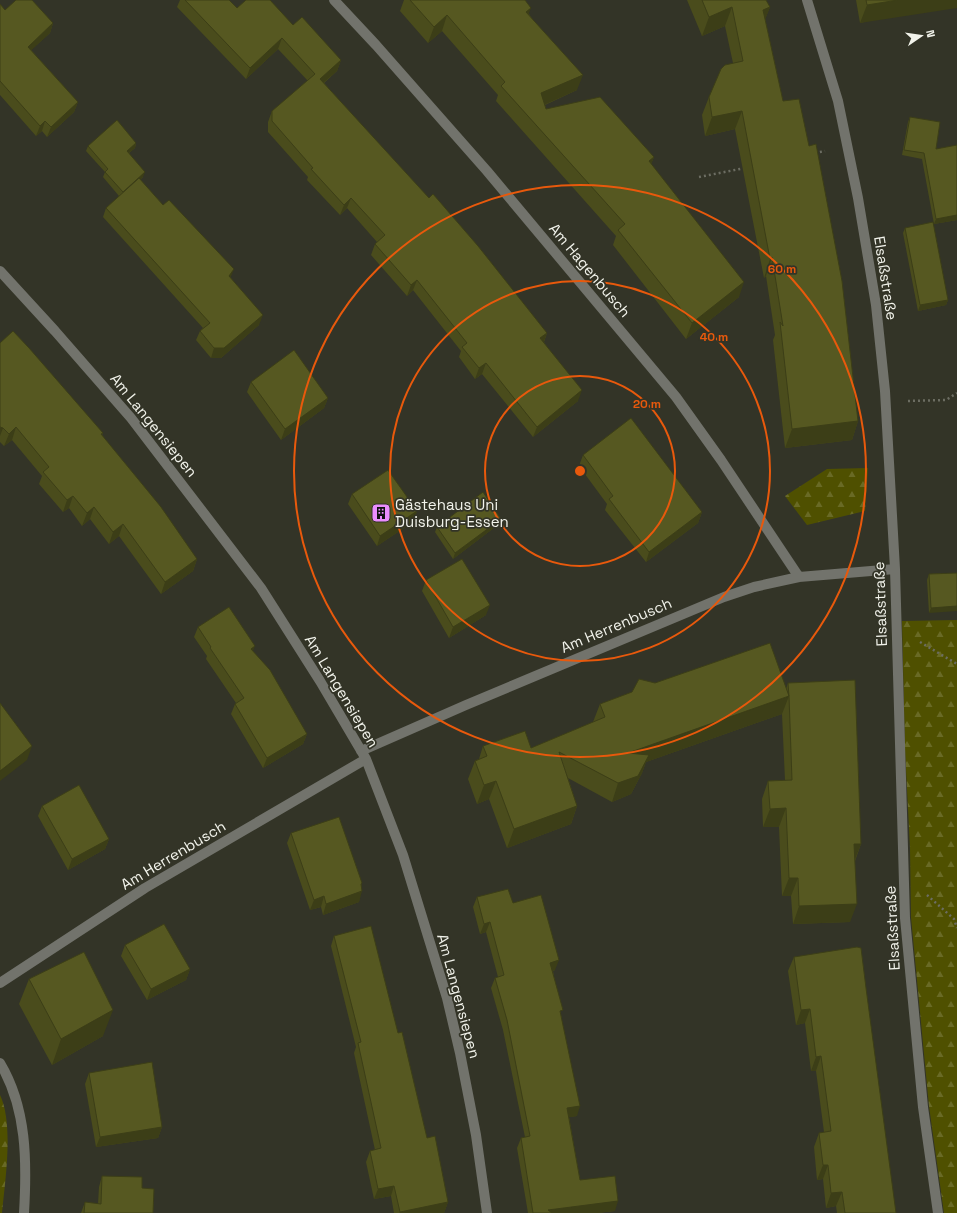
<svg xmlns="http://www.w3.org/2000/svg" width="957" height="1213" viewBox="0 0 957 1213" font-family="'Space Grotesk',sans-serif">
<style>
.forest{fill:url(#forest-firs)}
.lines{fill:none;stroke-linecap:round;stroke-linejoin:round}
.path{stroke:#6c6d62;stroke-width:2.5;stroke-dasharray:2 3;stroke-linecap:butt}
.minor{stroke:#72736c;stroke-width:10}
.wall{fill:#4a4c1c}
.shaded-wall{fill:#3c3e17}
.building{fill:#565821;stroke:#3c3e17}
.ring{fill:none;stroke:#e8590c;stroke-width:2}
.labels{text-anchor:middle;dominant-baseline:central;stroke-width:3.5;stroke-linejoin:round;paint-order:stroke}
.street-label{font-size:15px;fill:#f2f3eb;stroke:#333427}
.poi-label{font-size:15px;fill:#f2f3eb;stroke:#333427;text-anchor:start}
.centre{fill:#e8590c;stroke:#333427;stroke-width:2}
.ring-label{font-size:12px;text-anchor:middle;font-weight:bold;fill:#e8590c;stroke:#333427;stroke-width:3.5;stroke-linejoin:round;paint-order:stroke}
</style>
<defs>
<pattern id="forest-firs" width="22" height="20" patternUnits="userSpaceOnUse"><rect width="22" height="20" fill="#4f5000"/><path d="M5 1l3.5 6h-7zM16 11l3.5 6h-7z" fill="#696a25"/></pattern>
</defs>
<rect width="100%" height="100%" fill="#333427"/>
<!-- forest -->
<path class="forest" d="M868 468 865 511 807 525 785 496 827 469Z
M957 620V1213H944L929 1106 911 917 910 848 905 749 902 621Z
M0 1095C14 1124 5 1181 2 1213H0Z"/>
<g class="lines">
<!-- path -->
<path class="path" d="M815 153 825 151
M699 177 745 168
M908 401 946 400 957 393
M920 642 957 664
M927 895 954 919 957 928"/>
<!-- minor -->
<path class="minor" d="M334 0 376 45 487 171 676 397 721 460 799 577
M807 0 838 101 858 198 876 305 885 391 895 569 905 918 923 1107 938 1213
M0 271 55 331 131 418 261 588 320 681 366 759 403 855 447 998 460 1053 476 1135 487 1213
M361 751 466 705 724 597 754 587 799 577 895 569
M0 983 145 888 366 759
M0 1063C27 1108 27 1162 24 1213"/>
</g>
<!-- wall -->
<path class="wall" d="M180 0H229L237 8 293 25 341 60 337 71 324 83 547 333 544 342 578 401 533 437 482 374 475 379 459 357 461 351 413 290 407 296 371 255 375 244 377 242 347 208 340 215 307 180 308 177 268 132V122L272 111 308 81 278 49 246 79 177 7Z
M404 0H525L529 14 577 90 545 105 546 109 654 157 651 164 739 297 686 339 613 245 616 236 496 101 498 95 442 31 428 43 400 11Z
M687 0H766L770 7 765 19 783 101 858 421 852 440 785 448 773 340 775 335 766 276 764 278 735 129 705 136 702 115 709 97 733 63 725 26 702 36Z
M856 0H957L860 23Z
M0 4 5 10 53 23 50 33 31 50 78 102 74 112 47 137 42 131 36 136 0 95Z
M910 117 936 149 957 220 934 224 922 159 902 155 908 122Z
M136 143 135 148 129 153 143 177 140 180 231 278 259 325 221 358H211L196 340 200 331 203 328 103 217 106 208 119 196 103 177 105 172 86 151 88 146Z
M905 228 948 300 946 305 918 311 903 233Z
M0 343 103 433 102 435 197 559 193 571 161 594 119 536 109 544 90 519 82 526 69 508 63 512 39 484 42 476 12 440 4 446 0 442Z
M251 382 328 398 324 408 281 440 247 392Z
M583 455 702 512 698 523 646 562 605 510 607 504 579 466Z
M352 494 417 511 413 522 377 546 348 504Z
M499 524 453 559 435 532 437 527Z
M957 573 929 613 927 580 929 574Z
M426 580 486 615 449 638 422 591Z
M198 627 253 651 307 734 303 744 263 768 231 714 235 704 236 703 206 659 207 656 194 637Z
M655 683 786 689 788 683 861 844 855 861 850 922 793 924 791 896H782L779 827H763L762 799 768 781 785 780 782 714 646 762 642 773 631 794 612 802 568 778 577 806 571 824 507 848 489 799 477 804 468 779 475 761 479 759 483 746 531 748 593 722 600 704 632 692Z
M42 806 109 839 105 849 68 870 38 816Z
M291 833 361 886 359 902 323 915 321 907 310 910 287 843Z
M477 897 513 903 555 970 553 971 561 1015 577 1116 569 1117 580 1180 615 1211 597 1213H528L517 1148 521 1138 525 1137 503 1030 491 988 495 978 498 977 486 932 480 934 473 907Z
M334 936 398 1033 427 1138 448 1202 444 1213H394L391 1196 374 1199 366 1162 370 1151 375 1150 354 1053 356 1047 331 946Z
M125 945 190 969 186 980 147 1000 121 956Z
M794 957 896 1213H837L836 1206 826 1208 823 1179 817 1180 814 1147 819 1133 824 1132 816 1071H811L805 1023 796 1025 788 971Z
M29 979 103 1036 52 1065 19 1004Z
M89 1073 162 1127 158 1138 96 1147 85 1084Z
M102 1176 142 1188 153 1213H81L85 1202 98 1204 99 1187Z"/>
<!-- shaded-wall -->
<path class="shaded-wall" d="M898 0H957V8L860 23 867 5Z
M732 7 725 26 702 36 709 17Z
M770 7 763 25V10Z
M531 8 525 23 526 12Z
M447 15 442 31 428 43 434 27Z
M53 23 50 33 25 56 28 47Z
M282 38 278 49 246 79 250 68Z
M341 60 337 71 316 89 320 79Z
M583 75 577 90 535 109 541 93Z
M78 102 74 112 47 137 51 127Z
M742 111 735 129 705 136 712 117Z
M45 121 42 131 36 136 40 126Z
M136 143 135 148 125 156 127 151Z
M654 157 648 172 649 161Z
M145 172 143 177 121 198 123 192Z
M351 198 347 208 340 215 344 205Z
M957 215V220L934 224 936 219Z
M772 257 766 276 764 278 770 259Z
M234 269 230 279 229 276Z
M417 280 413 290 407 296 411 285Z
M744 282 739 297 686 339 692 323Z
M948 300 946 305 918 311 920 305Z
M263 315 259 325 221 358H211L214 348Z
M547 333 543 344 540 338Z
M486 363 482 374 475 379 479 368Z
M582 390 578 401 533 437 537 427Z
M328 398 324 408 281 440 285 429Z
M858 421 852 440 785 448 792 429Z
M0 427 3 428 0 436Z
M16 427 12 440 4 446 9 434Z
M73 496 69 508 63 512 67 500Z
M94 507 90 519 82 526 87 513Z
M417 511 413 522 377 546 380 536Z
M702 512 698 523 646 562 649 552Z
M501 519 499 524 453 559 455 553Z
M123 524 119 536 109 544 113 532Z
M197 559 193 571 161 594 165 582Z
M490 605 486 615 449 638 453 627Z
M957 606V611L929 613 931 608Z
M255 646 251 656V649Z
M789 696 782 714 646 762 642 773 631 794 612 802 618 783 628 753Z
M307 734 303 744 263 768 267 758Z
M32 746 27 760 0 781V771Z
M496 781 489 799 477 804 484 785Z
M577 806 571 824 507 848 514 829Z
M786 808 779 827H763L770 809Z
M109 839 105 849 68 870 72 859Z
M854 844H861L854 862Z
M789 878H798L791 896H782Z
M362 883 359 893 362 891 359 902 323 915 326 904Z
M324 896 321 907 310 910 314 900Z
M857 904 850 922 793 924 799 906Z
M490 922 486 932 480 934 484 924Z
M559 960 555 970 547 973 550 963Z
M190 969 186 980 147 1000 151 989Z
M810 1009 805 1023 796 1025 801 1010Z
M113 1010 103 1036 52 1065 61 1039Z
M821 1056 816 1071H811L816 1057Z
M580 1106 577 1116 564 1118 567 1108Z
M162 1127 158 1138 96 1147 100 1137Z
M823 1165H828L823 1179 817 1180Z
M394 1186 391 1196 374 1199 378 1189Z
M842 1192 836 1206 826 1208 831 1193Z
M618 1201 615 1211 597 1213H547L548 1210Z
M448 1202 444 1213H399L400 1212Z"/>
<!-- building -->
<path class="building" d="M16 0H32L53 23 28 47 78 102 51 127 45 121 40 126 0 81V4L5 10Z
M185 0H229L237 8 246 0H270L293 25 302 17 341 60 320 79 429 198 433 194 478 246 547 333 540 338 582 390 537 427 486 363 479 368 462 347 467 343 417 280 411 285 375 244 385 235 351 198 344 205 311 169 313 168 272 121V111L315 74 282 38 250 68Z
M410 0H525L531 8 526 12 583 75 541 93 546 109 600 97 654 157 649 161 744 282 692 323 618 230 625 224 501 86 505 82 447 15 434 27Z
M702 0H766L770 7 763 10 783 101 799 99 809 146 816 144 842 281 858 421 792 429 780 322 783 326 772 257 770 259 742 111 712 117 709 97 721 69 725 65 743 61 732 7 709 17Z
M866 0H898L867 5Z
M910 117 940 122 936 149 957 145V215L936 219 924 153 904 150Z
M117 120 136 143 127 151 145 172 123 192 105 172 108 169 88 146Z
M139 178 163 205 169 200 234 269 229 276 263 315 224 348H214L200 331 210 323 106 208Z
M933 222 948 300 920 305 905 228Z
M13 331 29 348 103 433 101 434 161 507 197 559 165 582 123 524 113 532 94 507 87 513 73 496 67 500 43 472 49 467 16 427 9 434 3 428 0 427V343Z
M294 350 328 398 285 429 251 382Z
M631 418 702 512 649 552 609 499 613 496 583 455Z
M388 470 417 511 380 536 352 494Z
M483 492 501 519 455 553 437 527Z
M462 559 490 605 453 627 426 580Z
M957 573V606L931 608 929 574Z
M229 607 255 646 251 649 270 670 307 734 267 758 235 704 244 698 210 648 211 647 198 627Z
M770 643 789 696 788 683 855 680 861 844H854L857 904 799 906 798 878H789L786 808 770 809 768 781 792 780 789 696 628 753 649 755 638 776 618 783 559 752 577 806 514 829 496 781 484 785 475 761 487 756 483 746 525 731 531 748 605 717 600 704 632 692 639 679 655 683Z
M0 703 32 746 0 771Z
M79 785 109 839 72 859 42 806Z
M339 817 362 883 361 884 362 891 326 904 324 896 314 900 291 833Z
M508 889 513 903 541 895 559 960 550 963 563 1010 560 1011 580 1106 567 1108 580 1180 615 1176 618 1201 548 1210 552 1213H533L521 1138 530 1136 507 1020 495 978 504 975 490 922 484 924 477 897Z
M164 924 190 969 151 989 125 945Z
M371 926 398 1033 402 1032 427 1138 435 1136 448 1202 400 1212 394 1186 378 1189 370 1151 381 1148 358 1043 361 1042 334 936Z
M857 947 861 948 866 988 896 1213H845L842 1192 831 1193 828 1165H823L819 1133 831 1131 821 1056 816 1057 810 1009 801 1010 794 957Z
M84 952 113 1010 61 1039 29 979Z
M152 1062 162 1127 100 1137 89 1073Z
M102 1176 142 1177V1188L154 1189 153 1213H84L85 1202 101 1204Z"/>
<!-- distance rings -->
<g class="ring">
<circle cx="580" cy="471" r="95"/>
<circle cx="580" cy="471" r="190"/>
<circle cx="580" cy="471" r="286"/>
</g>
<!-- icons -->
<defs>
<symbol id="building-square" viewBox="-11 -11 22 22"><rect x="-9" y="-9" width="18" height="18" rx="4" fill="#ea8dfd" stroke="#333427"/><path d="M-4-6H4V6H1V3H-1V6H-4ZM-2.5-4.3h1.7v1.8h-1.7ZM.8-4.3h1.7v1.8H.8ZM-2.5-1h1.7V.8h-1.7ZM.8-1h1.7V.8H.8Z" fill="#111"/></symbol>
</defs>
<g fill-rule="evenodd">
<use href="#building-square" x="370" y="502" width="22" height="22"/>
</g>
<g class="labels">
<!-- street labels -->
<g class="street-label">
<text transform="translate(590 270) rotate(50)">Am Hagenbusch</text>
<text transform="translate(886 278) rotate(81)">Elsaßstraße</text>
<text transform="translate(154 425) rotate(51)">Am Langensiepen</text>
<text transform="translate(880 604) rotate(-92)">Elsaßstraße</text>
<text transform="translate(616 625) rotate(-23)">Am Herrenbusch</text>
<text transform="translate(342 691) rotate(59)">Am Langensiepen</text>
<text transform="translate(173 855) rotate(-31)">Am Herrenbusch</text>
<text transform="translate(892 928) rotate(-93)">Elsaßstraße</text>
<text transform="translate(459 996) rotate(75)">Am Langensiepen</text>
</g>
<!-- poi labels -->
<g class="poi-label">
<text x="395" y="504">Gästehaus Uni<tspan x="395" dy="17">Duisburg-Essen</tspan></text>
</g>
</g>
<circle cx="580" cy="471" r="6" class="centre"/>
<g class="ring-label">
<text x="782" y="273">60 m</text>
<text x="714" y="341">40 m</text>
<text x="647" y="408">20 m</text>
</g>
<!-- north arrow -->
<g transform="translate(921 36) rotate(77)" stroke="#333427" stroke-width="3" paint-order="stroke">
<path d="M0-3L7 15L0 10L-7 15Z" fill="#f2f3eb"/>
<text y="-6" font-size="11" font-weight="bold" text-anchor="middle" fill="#f2f3eb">N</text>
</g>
</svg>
